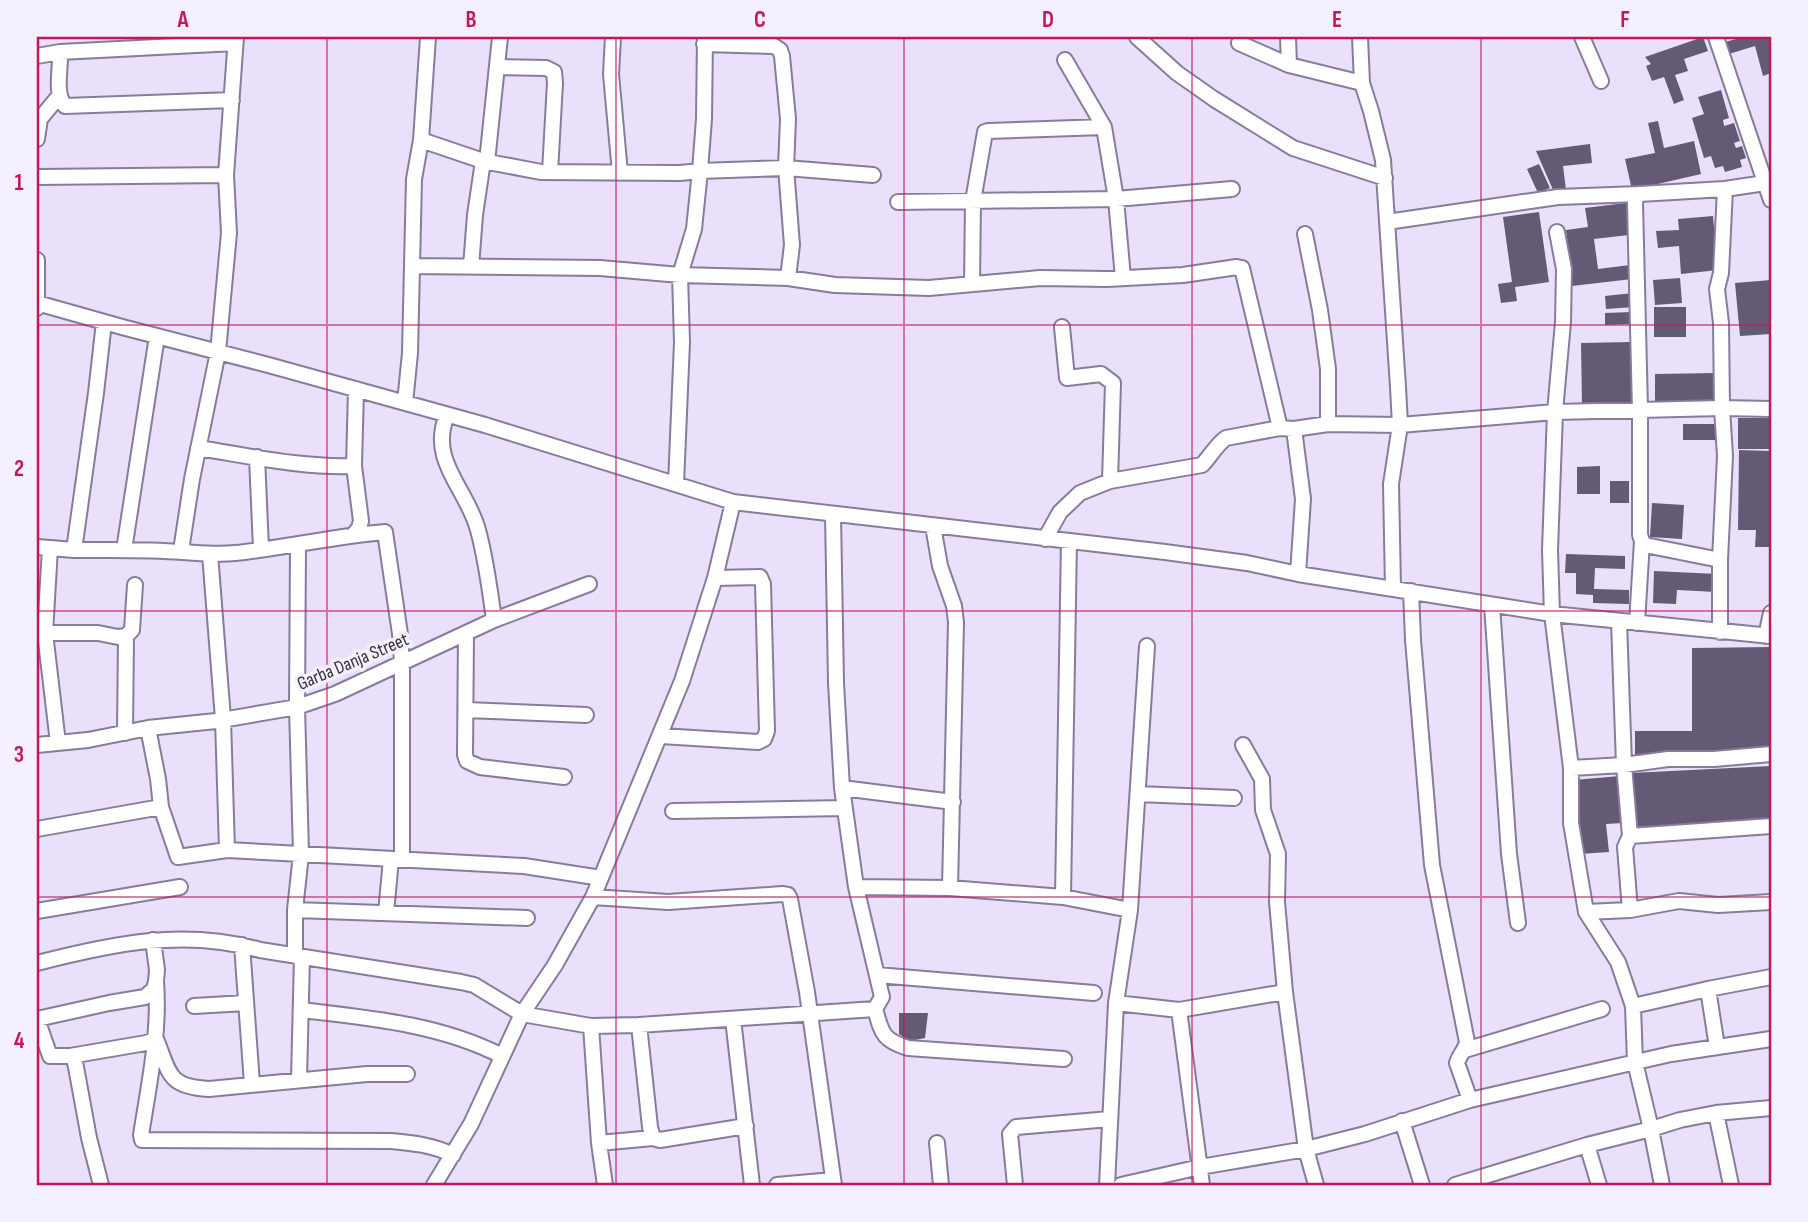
<svg xmlns="http://www.w3.org/2000/svg" width="1808" height="1222" viewBox="0 0 1808 1222" font-family="'Sofia Sans Condensed',sans-serif">
<style>
.building{fill:#645a76}
.lines{fill:none;stroke-linecap:round;stroke-linejoin:round}
.street-casing{stroke:#877c9a;stroke-width:18}
.street{stroke:#fff;stroke-width:14}
.grid{fill:none;stroke:#c2185b;stroke-width:2;stroke-opacity:0.55}
.labels{text-anchor:middle;dominant-baseline:central;stroke-width:7;stroke-linejoin:round;paint-order:stroke}
.street-label{font-size:19px;fill:#35303d;stroke:#f5f0fe}
.neatline{fill:none;stroke:#c2185b;stroke-width:2.5}
.grid-label{font-size:23px;text-anchor:middle;font-weight:bold;fill:#c2185b}
</style>
<rect width="100%" height="100%" fill="#eae0fb"/>
<!-- building -->
<path class="building" d="M1703 37 1708 51 1684 59 1688 71 1675 75 1684 100 1674 104 1664 77 1652 81 1646 66 1651 64 1645 57Z
M1744 37H1771V73L1763 76 1755 46 1729 54 1725 42Z
M1721 90 1729 118 1723 120 1724 126 1734 123 1740 141 1734 143 1736 148 1742 146 1746 158 1740 160 1742 167 1725 172 1723 166 1715 168 1711 156 1704 158 1692 118 1704 114 1698 97Z
M1658 121 1664 148 1694 141 1701 174 1632 190 1625 159 1655 153 1648 123Z
M1590 144 1592 163 1563 166 1566 190 1554 192 1536 151Z
M1539 164 1550 188 1538 193 1527 169Z
M1626 203 1629 235 1594 239 1598 269 1630 265 1632 279 1572 286 1566 230 1588 227 1585 208Z
M1539 212 1549 282 1515 287 1517 301 1501 303 1498 284 1512 282 1503 217Z
M1713 216 1718 270 1681 274 1679 246 1658 248 1656 231 1679 230 1678 219Z
M1680 278 1682 303 1655 305 1653 280Z
M1771 280V334L1740 336 1735 283Z
M1633 293 1634 307 1606 309 1605 296Z
M1654 307H1686V337H1654Z
M1632 312V324L1605 325V313Z
M1631 342 1632 406 1582 407 1581 343Z
M1717 373V404H1655V374Z
M1738 418H1771V449H1738Z
M1683 424H1715V440H1683Z
M1739 450 1771 451V547H1755L1756 530H1738Z
M1600 466V494H1577V467Z
M1610 481H1629V503H1610Z
M1652 503 1684 505 1682 539 1650 537Z
M1566 554 1625 556V569L1595 568 1594 589 1629 590V604L1593 603V595L1576 594V573H1565Z
M1654 571 1717 574 1716 592 1677 590 1676 604 1653 603Z
M1771 647V752L1635 756V731H1692V648Z
M1771 766V820L1633 827 1631 773Z
M1620 776 1623 823 1606 824 1609 852 1580 854 1574 780Z
M899 1013H928L925 1038 910 1041 899 1034Z"/>
<g class="lines">
<defs>
<path id="street" d="M613 37 611 74 620 173
M1137 37 1177 73 1214 99 1293 148 1385 178
M1288 37 1289 65
M1360 37 1362 83 1371 111 1383 160 1398 387 1400 425 1391 484 1393 588
M1582 37 1601 81
M1716 37 1771 200
M1239 43 1289 65 1362 83
M704 44 774 46 780 50 782 56 788 119 786 168 792 245 788 278
M60 52 235 43
M37 56 60 52C61 69 54 93 65 106L232 100
M1065 60 1104 127 1116 199 1123 278
M497 67 546 68 554 72 555 83 550 172
M37 139 40 119 59 96
M421 140 483 161 541 172 680 173 700 171 704 119 705 37
M487 162 500 37
M37 177 226 175
M898 202 1116 199 1232 189
M1387 222 1558 197 1639 194
M1557 232 1564 269 1563 322 1555 412 1550 550 1552 614 1571 768V823L1586 912 1618 962 1633 1006 1635 1062 1651 1129 1662 1185
M1305 234 1320 310 1328 369V424
M37 260V308
M412 266 600 268 680 275 788 278 835 285 929 288 1040 278 1107 279 1183 275 1237 267 1242 268 1280 428
M471 267 475 215 483 161
M972 284 973 201 985 132 988 131 1104 127
M37 303 122 327 272 366 485 425 733 502 1165 552 1247 563 1298 574 1552 614 1771 636
M1062 327 1067 378 1101 374 1113 383 1110 481
M405 403 410 353 414 179 421 140 428 37
M447 415C428 461 467 488 478 530 486 559 490 590 494 620
M1294 429 1303 499 1298 574
M198 448C250 456 302 468 354 466
M257 457 261 549
M676 484 682 342 680 275 694 229 700 171 786 168 873 175
M933 526 940 566 954 606 956 622 950 888 1063 897 1130 910 1116 1003 1179 1010 1202 1185
M354 534 359 528 361 521 354 466 356 389
M1045 539 1060 512 1080 493 1110 481 1202 465C1210 457 1216 445 1226 438L1280 428 1294 429 1328 424 1400 425 1555 412 1722 408 1771 409
M37 547 50 548 45 633 58 743
M50 548 74 550 96 393 104 322
M74 550C110 550 146 549 182 552 200 553 217 555 235 553 285 548 335 536 385 532L400 634 402 663V859
M124 550 157 336
M184 552 182 544 192 479 218 352 229 233 226 175 236 37
M210 554 223 719 227 850
M1720 560 1645 545 1642 541 1640 535V410L1635 203 1636 198 1639 194 1725 189
M1411 591 1413 640 1432 865 1467 1042C1465 1051 1459 1055 1457 1063L1470 1100
M1492 605 1509 854 1518 923
M1619 621 1624 765 1630 836
M1637 623 1642 541
M1720 632V560L1725 456 1722 408 1721 323 1717 289 1721 273 1725 189 1765 183
M45 633H98L118 637 126 636 125 733
M466 633 465 755 467 761 480 767 564 777
M126 636 132 630 135 585
M1766 636 1771 613
M466 710 586 715
M148 728 158 779 161 807 178 857 227 850 524 866 601 878
M661 736 758 742 764 739 767 731 763 584 760 577 715 578
M37 745 88 740 148 728 216 721 297 707 335 694 494 620 589 584
M1243 745 1262 779 1263 810 1278 854 1277 902 1285 992 1306 1149 1316 1185
M1571 768 1624 765 1668 759H1714L1771 754
M842 788 953 802
M1138 794 1234 798
M673 811 845 808
M37 829 161 807
M856 887 950 888
M593 897 668 902 782 894 788 895 790 899 807 992 834 1185
M1063 897 1069 541
M295 910 527 918
M1130 910 1147 646
M1630 910 1625 847 1630 836 1771 826
M37 911 180 887
M1586 912 1630 910 1679 901 1718 905 1771 902
M386 913 391 859
M153 940 157 970 156 981 154 989 145 997 109 1003 37 1019 50 1056H70L146 1043 156 1039C170 1073 167 1087 209 1089L367 1074H407
M242 945 252 1084
M295 956V910L301 854 297 707 298 545
M37 963C111 944 184 928 260 950L461 982 474 985 522 1014 591 1026 639 1025 875 1009 882 997 856 887 842 788 836 683 833 514
M877 975 1094 993
M156 981C160 1033 149 1084 141 1135L142 1140 391 1141C413 1143 433 1145 453 1155
M1708 989 1717 1047
M194 1006 246 1003
M1633 1006 1708 989 1771 977
M875 1009C882 1033 882 1040 908 1048L1064 1059
M301 1010C369 1018 440 1024 502 1056
M1179 1010 1285 992
M733 1019 752 1185
M639 1025 650 1127 653 1138 660 1140 746 1126
M591 1026 599 1143 605 1185
M1465 1050 1602 1009
M70 1056 74 1059 76 1067 89 1138 101 1185
M299 1079 302 957
M1716 1113 1731 1185
M1402 1121 1422 1185
M599 1143 653 1138
M937 1143 941 1185
M1587 1145 1651 1129 1680 1120 1716 1113 1771 1108
M434 1185 471 1124 522 1014 555 965 593 897 682 681 715 578 733 502
M777 1185 833 1180
M1015 1185 1010 1134 1016 1127 1110 1119
M1107 1185 1116 1003
M1121 1185 1200 1167 1306 1149 1365 1134 1470 1100 1671 1054 1771 1039
M1455 1185 1587 1145 1599 1185"/>
</defs>
<!-- street casing -->
<use href="#street" class="street-casing"/>
<!-- street -->
<use href="#street" class="street"/>
</g>
<!-- grid -->
<path class="grid" d="M327 37V1185M616 37V1185M904 37V1185M1192 37V1185M1481 37V1185M37 325H1771M37 611H1771M37 897H1771"/>
<g class="labels">
<!-- street labels -->
<g class="street-label">
<text transform="translate(353 662) rotate(-23)">Garba Danja Street</text>
</g>
</g>
<!-- border -->
<rect width="1808" height="1222" fill="none" stroke="#f5f0fe" stroke-width="77"/>
<rect x="38" y="38" width="1732" height="1146" class="neatline"/>
<g class="grid-label">
<text x="183" y="27">A</text>
<text x="471" y="27">B</text>
<text x="760" y="27">C</text>
<text x="1048" y="27">D</text>
<text x="1337" y="27">E</text>
<text x="1625" y="27">F</text>
<text x="19" y="190">1</text>
<text x="19" y="476">2</text>
<text x="19" y="762">3</text>
<text x="19" y="1048">4</text>
</g>
</svg>
